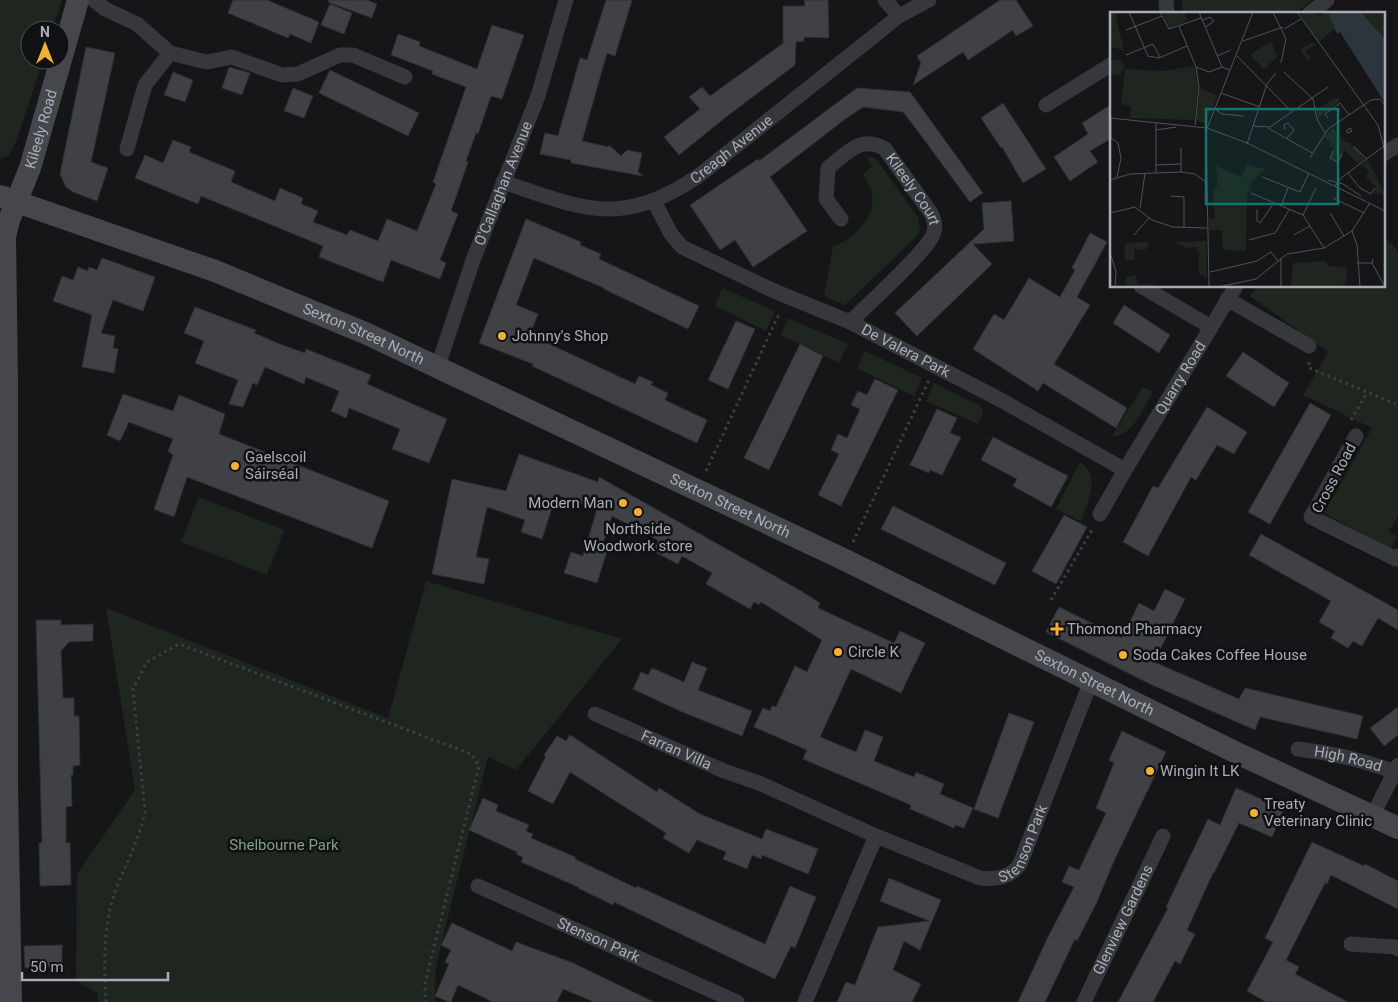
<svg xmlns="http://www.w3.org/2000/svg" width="1398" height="1002" viewBox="0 0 1398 1002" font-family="Roboto,sans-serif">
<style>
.green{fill:#1e261f}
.building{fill:#404145;stroke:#303034}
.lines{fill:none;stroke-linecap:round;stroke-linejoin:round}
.path{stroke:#3d3f44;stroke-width:3;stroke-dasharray:2.5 4;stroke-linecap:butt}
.minor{stroke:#37383d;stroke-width:15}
.secondary{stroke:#45474d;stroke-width:22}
.poi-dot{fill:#f2b134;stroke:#111113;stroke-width:2}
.labels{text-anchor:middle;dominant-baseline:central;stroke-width:5;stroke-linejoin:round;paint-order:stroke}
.street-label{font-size:15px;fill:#a8adb8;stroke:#111113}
.poi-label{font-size:15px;fill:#a8adb8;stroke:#111113;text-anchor:start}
.park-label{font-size:15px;fill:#7fa381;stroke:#111113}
.inset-road{fill:none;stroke:#505258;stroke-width:1}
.view{fill:#0f766e;fill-opacity:0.15;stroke:#0f766e;stroke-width:2.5}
.inset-edge{fill:none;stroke:#a8adb8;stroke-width:2.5}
</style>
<rect width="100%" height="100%" fill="#161618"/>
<!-- green -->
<path class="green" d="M0 0H62L52 30H30V60H43L17 139 9 156 0 158Z
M1182 0H1312L1294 14H1183Z
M867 157H872L876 159 918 217 920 229 917 236 845 305 824 296 833 247C864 232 886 207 863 174L872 166Z
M1384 236 1398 251V516L1389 531 1397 537 1390 549 1324 513 1372 428 1303 395 1328 352 1250 296 1258 286H1384Z
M722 288 775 311 766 331 715 306Z
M788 318 848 344 839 363 781 335Z
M865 351 922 378 914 396 857 368Z
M934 383 981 406 983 413 978 424 926 401Z
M1143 387 1153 392C1143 408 1134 436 1112 436Z
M1080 462C1102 476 1087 502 1081 521L1056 509Z
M199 497 284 530 267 575 181 542Z
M426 581 622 639 516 770 488 757 441 945 435 973V1002H98V994L76 980 77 874 135 790 106 608 388 718Z"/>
<!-- building -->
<path class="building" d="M233 0H267L319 22 311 43 290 34 288 38 228 13Z
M328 0H367L377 4 372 18 328 2Z
M606 0H632L615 56 607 53 582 141 609 147V145L621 156 627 150 642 153 638 172 643 176 571 163V160L540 154 545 133 558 136 580 58 587 60Z
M804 0H828L829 38 804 37V41L796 42 795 65 726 117 679 155 664 137 700 109 689 97 702 87 710 96 785 42H783V6H805Z
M1000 0H1016L1033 26 1016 36 1013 30 968 60 963 52 913 85 921 63 917 56Z
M330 4 352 13 344 34 321 25Z
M492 25 524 35 502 99 491 96 478 134 476 133 466 161 468 162 451 211 458 214 440 260 446 263 440 279 391 260 383 282 319 257 323 246 201 196 198 204 135 178 145 155 163 163 173 140 191 147 189 152 235 171 231 182 275 201 280 188 303 198 301 204 318 211 313 222 347 235 350 230 378 241 387 219 417 231 436 184 433 182 466 87 432 74 433 71 391 55 398 34 420 42 419 46 477 69Z
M86 47 115 53 91 162 108 168 97 201 73 192 66 187 60 174Z
M229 67 250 73 242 95 222 88Z
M330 70 419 113 408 136 319 93Z
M173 72 193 80 185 102 164 95Z
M293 88 313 96 304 118 284 111Z
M857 88 910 92 983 193 970 202 917 130 903 112 863 107 844 120 770 177 807 231 753 267 735 240 720 250 690 205 758 159 759 161Z
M1003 103 1046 169 1023 183 1002 147 1001 148 981 118Z
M1112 104V138L1090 151 1098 162 1070 181 1054 157 1088 134 1082 123Z
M1011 201 1014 241 973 244 992 264 917 336 895 313 984 229 982 203Z
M526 219 581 242 580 245 601 254 599 259 699 306 688 329 604 289V288L534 258 516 305 538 314 530 335 635 384 639 376 653 382 651 385 668 393 665 400 707 420 697 443 532 366 533 364 479 343Z
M1090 233 1107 242 1077 297 1090 305 1054 364 1127 408 1116 428 1043 383 1038 391 973 349 994 314 1004 320 1029 278 1060 297 1075 270 1072 268Z
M102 258 155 277 143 311 113 300 101 333 115 336 113 348 118 349 114 373 82 367 92 315 53 301 62 276 73 280 78 267 88 271 89 267 97 270Z
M1124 305 1170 335 1159 353 1113 323Z
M195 307 256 330 254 333 282 345 305 353 306 349 371 375 367 384 447 419 429 463 392 449 400 429 349 408 346 418 331 411 339 391 306 377 304 384 265 367 257 385 253 383 243 407 229 404 238 380 195 363 204 341 184 333Z
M736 321 755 329 728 389 708 380Z
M800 344 823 356 769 470 744 458Z
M1243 352 1289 383 1274 407 1226 376Z
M875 379 898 390 841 506 818 495 839 454 831 450 838 434 847 438 860 409 851 405 858 391 867 395Z
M123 394 173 411 179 395 225 414 219 434 389 501 372 548 187 477 174 517 154 509 173 455 168 451 173 439 129 422 120 441 107 435Z
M1310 403 1331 415 1270 524 1248 512Z
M1207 407 1247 432 1234 454 1217 445 1196 480 1191 477 1148 556 1123 542 1153 486 1158 488Z
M937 409 957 418 950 433 961 437 942 475 930 470 929 473 910 465Z
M993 437 1068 476 1051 507 1013 486 1017 479 981 460Z
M519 454 598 482 599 477 801 591 820 603 818 608 894 643 900 631 925 643 901 693 851 669 820 737 856 752 865 730 883 737 874 761 914 777 916 772 944 784 940 794 973 808 964 828 955 825 954 828 910 809 911 805 803 759 807 750 754 727 763 708 770 711 772 706 776 707 795 666 807 672 822 640 761 602 759 605 754 602 750 609 706 584 712 573 682 556 678 564 653 551 658 540 612 516 601 550 607 551 597 583 564 573 571 552 583 556 597 509 556 495 542 539 521 532 525 520 487 507 476 557 489 559 484 584 432 574 452 479 506 491Z
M893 506 1006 563 995 585 881 529Z
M1064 515 1087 527 1056 584 1032 571Z
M1261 534 1398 610V630L1378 618 1362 646 1353 641 1348 648 1331 638 1335 631 1319 622 1331 601 1249 555Z
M1165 589 1185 599 1154 662 1239 699 1245 688 1363 716 1357 739 1260 717 1255 730 1150 684 1046 632 1059 607 1122 638 1139 603 1154 611Z
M36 620H61V625L93 624V641L69 642 61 651 63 698H74V716H79L80 765 73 766V775H71L72 806 66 807V843H70L71 885 40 886 39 843H42Z
M692 662 707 668 698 690 752 711 742 736 680 711 633 689 641 672 648 675 652 668 684 682Z
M1398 707V735L1384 746 1370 728Z
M1009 713 1034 722 998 818 974 809Z
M1122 731 1166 752 1114 861 1096 904 1077 941 1075 939 1045 1002H1018L1047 939 1074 887 1062 882 1069 866 1079 870 1106 813 1096 808 1114 763 1109 760Z
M570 735 657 792 659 788 700 814 762 839 766 829 818 849 808 874 762 855 761 859 752 855 747 869 723 859 726 852 697 840 689 853 663 838 666 833 570 772 553 804 528 791 546 756 544 755 557 736 566 741Z
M1236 788 1284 809 1272 837 1239 823 1214 873H1213L1187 930 1195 934 1180 964 1175 961 1153 1002H1118L1168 908 1166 907 1208 819 1220 825Z
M483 798 498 805 496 811 529 825 526 831 533 834 531 838 575 857V859L609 875 636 888 637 886 765 944 790 886 816 897 795 948 791 946 775 979 614 902 613 905 578 888V887L521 862 523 857 516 854 517 852 469 830Z
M1312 842 1364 866 1365 864 1398 881V909L1331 875 1327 884 1325 883 1286 960 1299 967 1295 974 1348 1002H1266L1247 991 1273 942 1265 938Z
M889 878 941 900 920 950 904 941 893 970 921 984 912 1002H837L846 982 855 985 878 927 929 921 880 901Z
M452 923 512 951 516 942 573 963 654 1002H594L563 989 557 1002H493L458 985 451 1002H449L435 996 449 964 445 962 451 950 441 945Z
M62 945V966L25 968 24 946Z"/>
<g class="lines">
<!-- path -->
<path class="path" d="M1309 362V368L1398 405
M1351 420 1367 393
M706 471 780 312
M853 542 929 380
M1051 600 1093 528
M106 1002C104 967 103 929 114 895 124 867 139 841 145 812L133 689 147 662 179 644 471 754 479 766 425 983V1002"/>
<!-- minor -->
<g class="minor">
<path d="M94 0 105 9 137 24 170 53 207 62 232 57 282 75 298 74 340 55H353L405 77"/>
<path d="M885 0 899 16"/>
<path d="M1166 0 1167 14"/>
<path d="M1309 14 1327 0"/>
<path d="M1046 105 1112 64"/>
<path d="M127 149 145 85 170 53"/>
<path d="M1384 154 1398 145"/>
<path id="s1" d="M503 182C583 209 620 228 697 177L899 16 929 0"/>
<path id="s2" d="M654 201 671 234 682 247 774 291 850 322 999 399 1125 470"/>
<path id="s3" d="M841 219 826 199 828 168C846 154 862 134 885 149L931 213C934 220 936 225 934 232 930 249 866 306 850 322"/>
<path d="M1141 286 1211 327"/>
<path d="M1227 299 1309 346"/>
<path id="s4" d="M438 366 473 260 538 96 566 0"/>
<path d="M1356 436 1311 517 1396 559 1398 556"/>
<path id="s5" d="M1100 514 1125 470 1236 286"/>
<path id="s6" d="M595 714 724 771 759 783 876 836 980 878C996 880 1010 878 1020 864L1091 681"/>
<path id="s7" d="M1298 749C1333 753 1366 761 1398 773"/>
<path d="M1373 815 1398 765"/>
<path id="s8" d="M478 886 737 1002"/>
<path d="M1351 944 1395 947 1398 949"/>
<path d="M805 1002 876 836"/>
<path id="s9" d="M1084 1002 1163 836"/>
</g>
<!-- secondary -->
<g class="secondary">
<path id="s10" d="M0 196 215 271 365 333 845 560 1241 755 1398 828"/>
<path id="s11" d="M11 1002 7 786V380L5 237 9 220 30 168 78 0"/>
</g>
</g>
<!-- markers -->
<g class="poi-dot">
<circle cx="502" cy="336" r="5"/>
<circle cx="235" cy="466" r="5"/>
<circle cx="623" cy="503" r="5"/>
<circle cx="638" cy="512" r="5"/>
<path d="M1054.5 621.5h5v5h5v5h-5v5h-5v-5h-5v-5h5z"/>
<circle cx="838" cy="652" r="5"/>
<circle cx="1123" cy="655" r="5"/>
<circle cx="1150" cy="771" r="5"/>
<circle cx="1254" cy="813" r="5"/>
</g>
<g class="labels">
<!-- street labels -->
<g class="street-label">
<text stroke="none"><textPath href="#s11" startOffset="879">Kileely Road</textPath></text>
<text stroke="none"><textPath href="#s1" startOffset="249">Creagh Avenue</textPath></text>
<text stroke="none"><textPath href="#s4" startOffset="194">O'Callaghan Avenue</textPath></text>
<text stroke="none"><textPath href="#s3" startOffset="171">Kileely Court</textPath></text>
<text stroke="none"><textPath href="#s10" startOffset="389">Sexton Street North</textPath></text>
<text stroke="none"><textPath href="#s2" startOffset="301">De Valera Park</textPath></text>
<text stroke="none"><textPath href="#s5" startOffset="158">Quarry Road</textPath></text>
<text transform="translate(1334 478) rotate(-62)">Cross Road</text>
<text stroke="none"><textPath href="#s10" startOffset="794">Sexton Street North</textPath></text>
<text stroke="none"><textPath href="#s10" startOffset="1199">Sexton Street North</textPath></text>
<text stroke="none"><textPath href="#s6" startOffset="89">Farran Villa</textPath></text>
<text stroke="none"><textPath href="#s7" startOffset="51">High Road</textPath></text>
<text stroke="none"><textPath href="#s6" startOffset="482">Stenson Park</textPath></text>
<text stroke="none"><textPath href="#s9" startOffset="91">Glenview Gardens</textPath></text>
<text stroke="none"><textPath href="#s8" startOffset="132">Stenson Park</textPath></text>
</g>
<!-- poi labels -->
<g class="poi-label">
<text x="512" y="336">Johnny's Shop</text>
<text x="245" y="457">Gaelscoil<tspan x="245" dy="17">Sáirséal</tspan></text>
<text x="613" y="503" text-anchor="end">Modern Man</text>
<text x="638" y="529" text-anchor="middle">Northside<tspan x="638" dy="17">Woodwork store</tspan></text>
<text x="1067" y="629">Thomond Pharmacy</text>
<text x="848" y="652">Circle K</text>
<text x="1133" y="655">Soda Cakes Coffee House</text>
<text x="1160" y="771">Wingin It LK</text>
<text x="1264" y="804">Treaty<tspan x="1264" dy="17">Veterinary Clinic</tspan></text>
</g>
<!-- park labels -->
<g class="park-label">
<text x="284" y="845">Shelbourne Park</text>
</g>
</g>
<!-- overview -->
<g transform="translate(1110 12)">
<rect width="275" height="275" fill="#161618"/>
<path d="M0 0H5L14 39 3 35 0 37ZM52 0H74L78 8 60 16ZM189 0H204L209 4 218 0 225 17 208 30ZM262 0H275V27L265 15 270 12ZM203 30 206 32 195 40 201 46 198 49 190 38ZM-2 55a8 8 0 1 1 16 0a8 8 0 1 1-16 0ZM84 54 88 78 84 108 20 106 21 94 11 92 15 57 54 59ZM90 76 108 84 95 112 86 108ZM227 85 230 89 208 106 207 97ZM223 116 237 131H242L241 135 247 136 255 147 248 152 235 139 227 149 221 145 225 137 219 134 221 130 214 125ZM258 148 275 183V187L272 182 264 181 266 175 256 165 259 160 252 153ZM136 152 155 157 142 169 137 186 136 239 113 238 112 218H99V207L105 206 103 180 108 172 106 154 132 165ZM96 229 97 264 96 266 89 262V240L85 235 76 236 65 230ZM15 231 38 230 39 232 35 238 24 237V248H15ZM216 249 218 254 237 255 236 269 232 275H181L183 251ZM26 263 27 273 44 272 45 275H16V265Z" fill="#1e261f"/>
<path d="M251 0H262L270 12 265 15Z" fill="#1e261f"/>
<path d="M161 29 167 45 154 57 140 43Z" fill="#1e261f"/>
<path d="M218 0H251L275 27V91L230 20 227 22Z" fill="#2c353c"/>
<path class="inset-road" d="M19 0 38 44 49 46 77 34M50 0 59 17 91 6M89 0 112 55M163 0 176 27 171 51M187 0 268 113 275 139M93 8 100 5 104 9 96 15M69 14 86 55 99 60 112 55 120 58M174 17 191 7M16 18 52 4M133 29 173 15M16 43 43 32 50 45M107 44 121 38M127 44 181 99M174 60 203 87 207 107 215 121M111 81 150 95M105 97 112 102 134 104M0 106 97 116 137 131 275 199M1 106V126L8 131 11 146 7 165M218 106 215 102 230 91 239 103M46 111V161M85 113 89 76 86 55M143 114 160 115 218 75M158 116 202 141M240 116 242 119 238 121 236 119ZM46 118 66 115M175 118 174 113 178 111 184 118 176 127M137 132 157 72 166 61M243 134 257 147M71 136V160M224 138 220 146 228 150 232 142M200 146 218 117 261 88 270 87 275 93M46 153 71 152M238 161 250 176 261 182 265 176M152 165 190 180 199 161M0 168 20 162 71 160 85 162 97 171M218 168 233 172 251 184M225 174 231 166 274 134M141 181 193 203 214 236M61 184 74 185V216M223 186 254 201M171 194 178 176M30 196 35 161M147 197V209L150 211 164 191M0 201 25 195 42 208 63 215 97 216M220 201 234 224M193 203 206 176M242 219 247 233 250 275M242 219 260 191M24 223 39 206M184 223 200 214M139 228 165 221 179 198M0 240 6 260 5 275M171 246V275M247 251H262L263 247M262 251 275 275M100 260 147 249 161 240 168 249M99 275 96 119 143 0M108 275 146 267 177 242 214 236 242 219"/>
<path class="view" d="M96 97H228V192H96Z"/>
<rect width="275" height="275" class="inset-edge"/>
</g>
<!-- north arrow -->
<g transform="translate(45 45)"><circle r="24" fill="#111113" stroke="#4d4f55"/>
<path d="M0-4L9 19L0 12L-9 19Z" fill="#f2b134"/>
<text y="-8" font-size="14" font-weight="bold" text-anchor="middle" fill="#a8adb8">N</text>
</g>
<!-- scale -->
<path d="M22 972v8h146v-8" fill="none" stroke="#a8adb8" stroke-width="2.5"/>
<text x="30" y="972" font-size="15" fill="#a8adb8" stroke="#111113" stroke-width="4" paint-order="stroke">50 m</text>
</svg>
